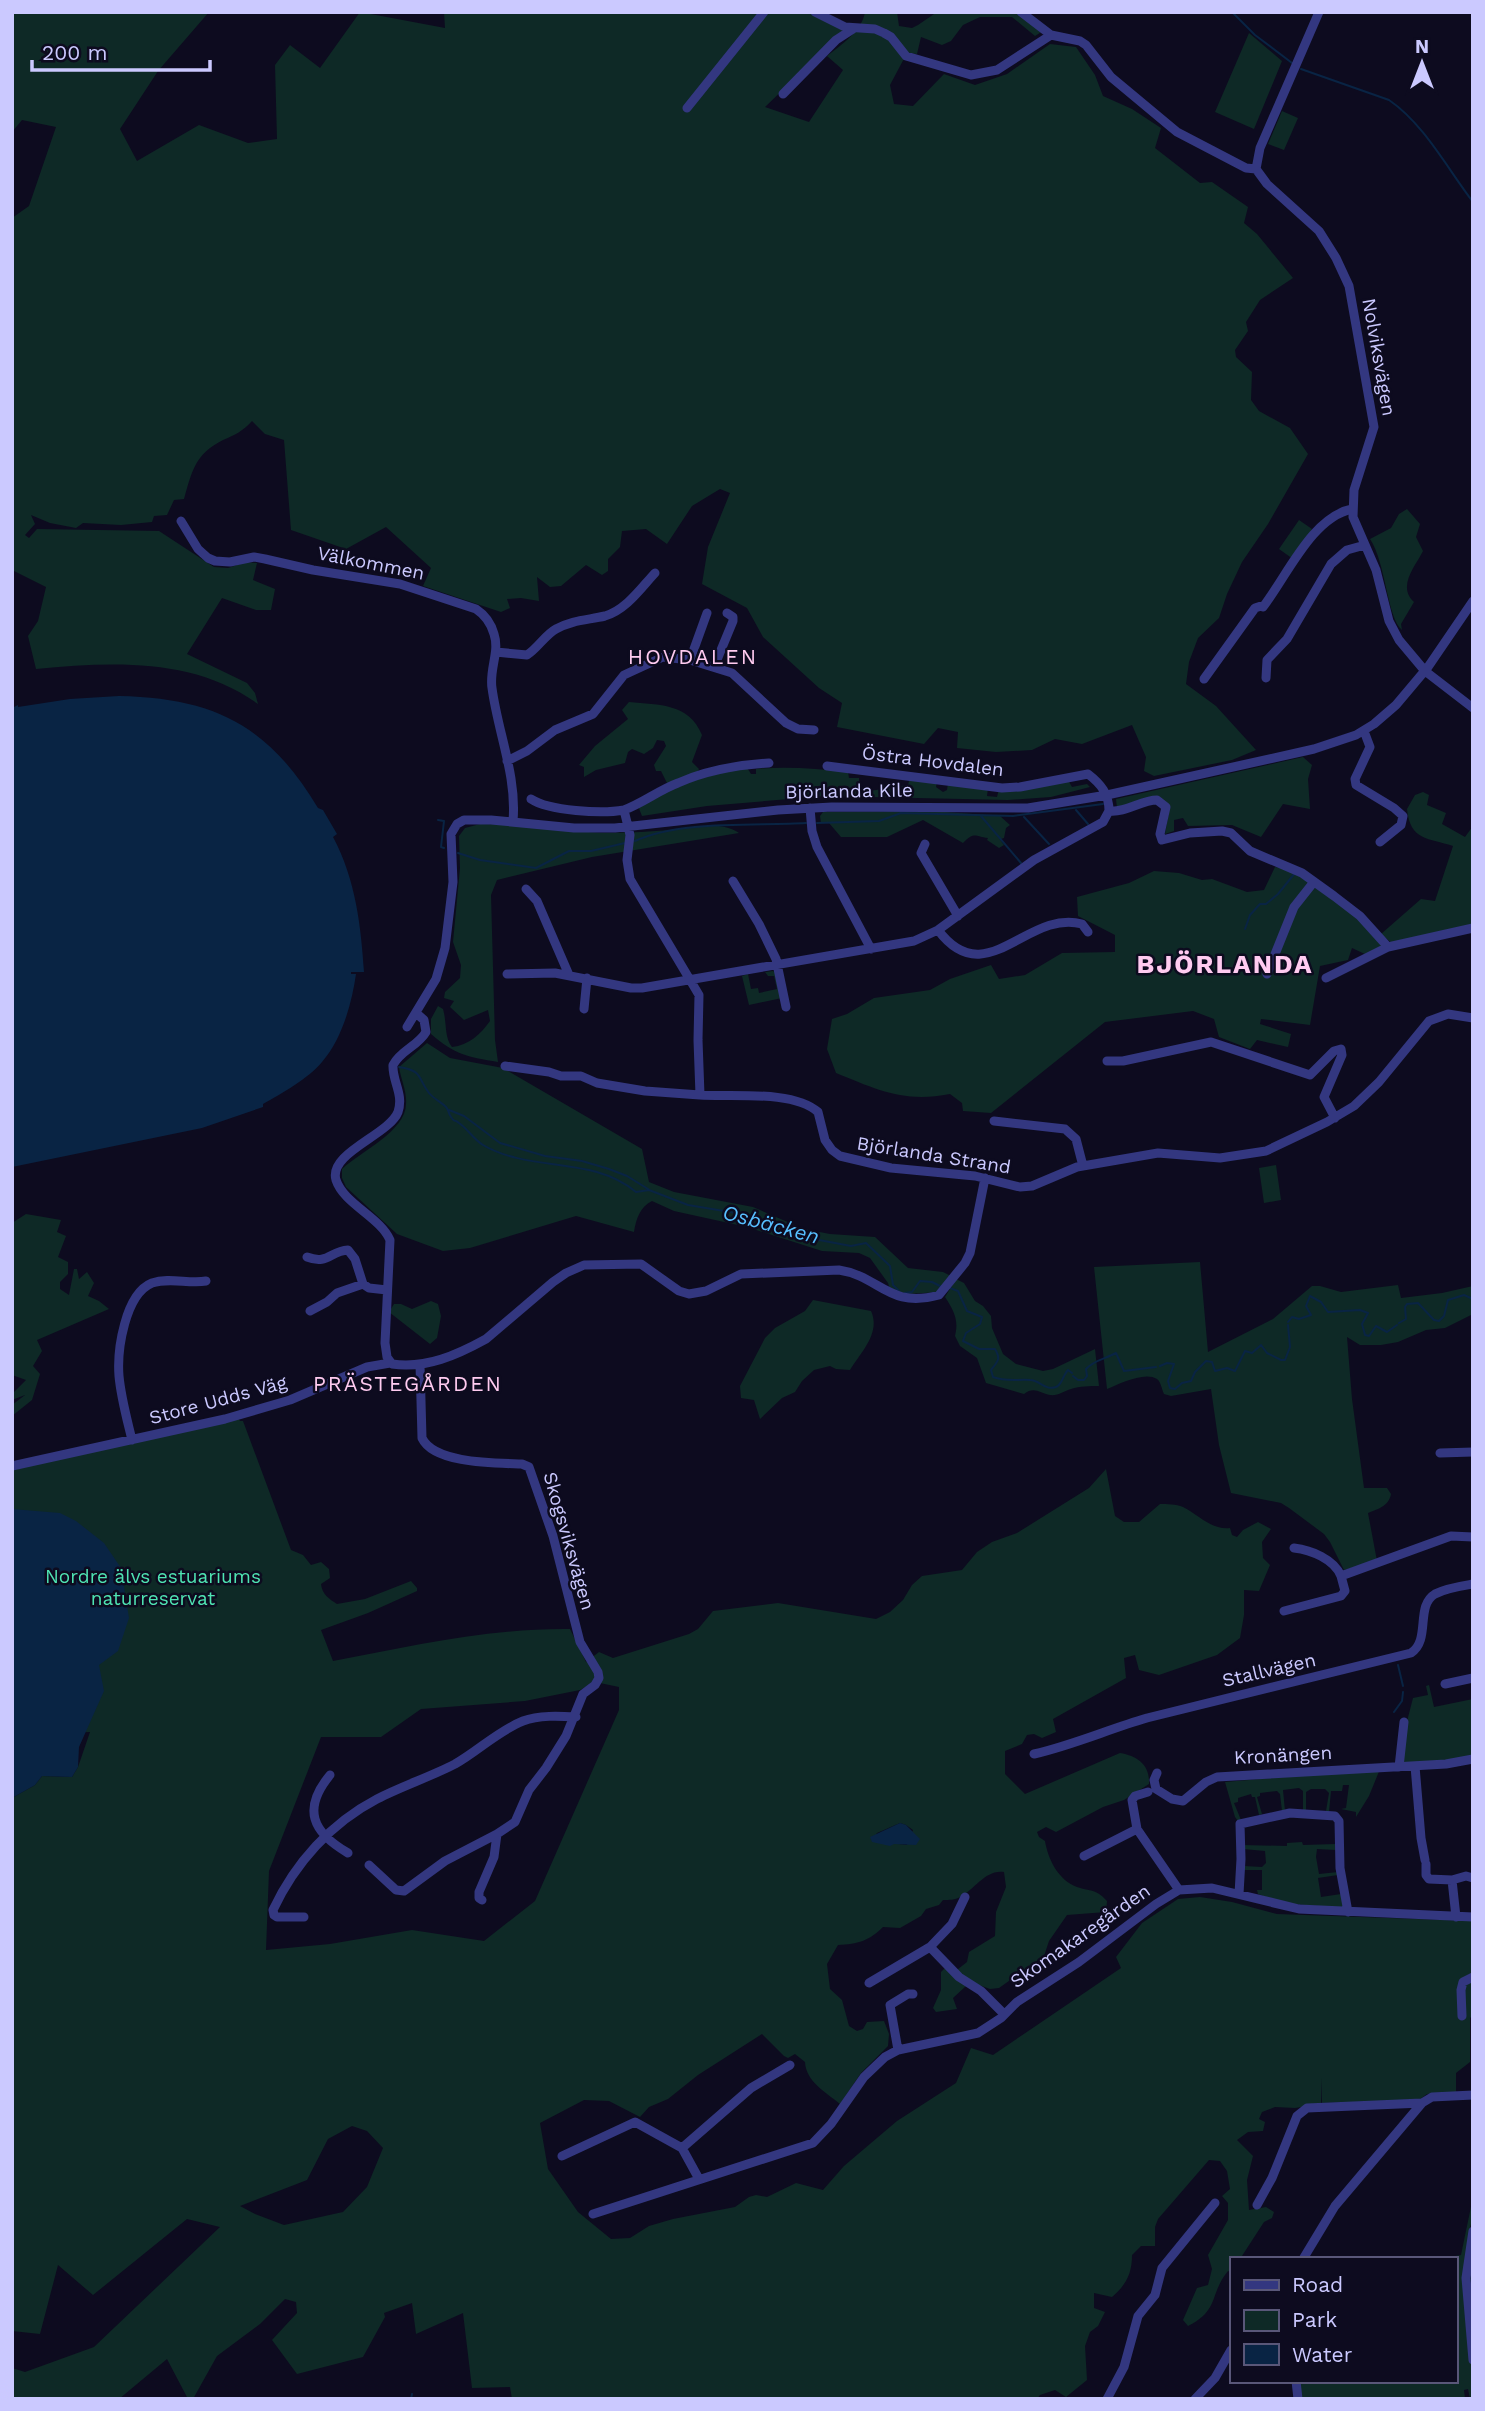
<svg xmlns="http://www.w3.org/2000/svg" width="1485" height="2411" viewBox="0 0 1485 2411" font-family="'Work Sans',sans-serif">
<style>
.green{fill:#0e2926;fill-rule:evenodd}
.water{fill:#092444}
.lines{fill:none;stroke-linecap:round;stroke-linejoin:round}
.stream{stroke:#092444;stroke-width:2}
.minor{stroke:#333780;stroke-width:9}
.labels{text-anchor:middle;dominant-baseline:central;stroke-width:5;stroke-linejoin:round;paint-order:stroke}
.street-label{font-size:19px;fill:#cbc9ff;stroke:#0d0b1f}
.park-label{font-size:19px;fill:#4fe4b3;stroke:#0d0b1f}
.neighbourhood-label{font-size:21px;letter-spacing:2px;fill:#ffcbf0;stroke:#0d0b1f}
.water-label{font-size:21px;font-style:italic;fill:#57bfff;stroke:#0d0b1f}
.district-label{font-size:26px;font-weight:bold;letter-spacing:2px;fill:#ffcbf0;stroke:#0d0b1f}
</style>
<rect width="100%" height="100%" fill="#0d0b1f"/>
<!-- green -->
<path class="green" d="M12 12H209L158 71 120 129 137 161 199 125 248 143 277 139 275 65 290 45 320 68 360 12 445 28 444 12H807L845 30 765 107 809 122 843 70 827 56C841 45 862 31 865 12H897L899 26 912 28 918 25 937 12H1016L1043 31 1035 36 1012 17H980L963 25 951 41 942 45 921 37 917 54 907 53 890 85 894 104 913 106 944 74 975 85 1007 74 1050 44 1076 47 1095 75 1103 96 1132 109 1161 128 1155 148 1200 183 1212 182 1248 207 1244 223 1257 234 1293 278 1260 300 1246 322 1248 331 1235 350 1236 357 1252 372 1251 400 1259 411 1290 428 1308 454 1268 524 1242 562 1227 594 1219 618 1198 638 1189 662 1186 684 1216 706 1256 750 1232 760 1154 776 1144 771 1146 757 1132 725 1082 744 1055 739 1032 750 996 752 957 748 958 732 938 728 924 744 837 727 842 703 819 688 763 637 747 608 702 584 708 547 730 493 720 489 692 506 667 544 646 529 622 531 620 547 608 559V571L602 575 586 565 561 586 550 587 537 577 539 601 521 598 507 599 510 608 501 612 423 586 431 568 386 527 346 549 291 530 284 440 265 434 252 421C243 431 235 435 223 440 195 454 192 471 184 499L174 500 167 515 154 516 152 522 121 525 83 523 76 528 50 523 31 515 35 524 25 535 29 538 37 529 159 531 214 567 228 568 246 562 257 563 253 580 275 589 271 610H256L222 598 187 654 247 683 255 693 258 704C193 657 112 662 36 669L28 636 38 621 46 587 12 570V218L29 206 56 127 22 120 12 132Z
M1249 33 1282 61 1254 129 1215 112Z
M1282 111 1298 118 1284 150 1268 144Z
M1407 509 1420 524 1416 537 1423 551C1415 567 1397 586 1414 602L1401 624 1402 630C1387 618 1386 563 1370 539L1391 528 1399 514Z
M1299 520 1312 529 1293 559 1279 549Z
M629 702C659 705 689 703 702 735L692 762 699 769 697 773 668 785 661 771H656L654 765 666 746 664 741 657 740 653 748 644 754 632 749 628 752 625 763 596 770 584 777V767L579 765 595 746 628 719 622 710Z
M1303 757 1312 765 1308 779 1310 809 1283 804 1261 837 1232 825 1188 826 1183 818 1174 820V831L1165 834 1169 812 1167 803 1117 808 1116 799Z
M746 766 751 774H756V769C788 766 817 769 848 772L849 778H859V786L863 792 908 785 910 777 937 781 936 787 943 792 947 790 948 783 988 788 987 796 997 797 999 789 1068 780 1072 787 1087 784 1090 787 1051 797 1008 800 825 796 707 806 642 816 638 806 674 786Z
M1423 792 1429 795 1427 805 1446 813 1442 824 1465 837 1473 826V927L1394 945 1381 934 1421 899 1435 901 1453 846C1429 838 1410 841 1407 809L1415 795Z
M932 811 1000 816 1010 825 1006 828 1004 838 1001 839 996 834 1004 845 999 848 987 840 988 838C975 837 975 831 963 843L923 820 887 837H841L829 823H821L820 816 823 812Z
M480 824C516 824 552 830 588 832 615 834 643 832 670 830 691 828 720 820 739 833L592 857 497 880 491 895 495 1040 498 1062C468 1057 455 1055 431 1034V1019L438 1006 443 1009C447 1022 444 1037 452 1047 469 1045 480 1035 490 1021L488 1010 464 1020 450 1007 454 1001 444 998 445 992 460 978 461 965 453 942 460 868 459 836 465 828Z
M1275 867C1308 870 1363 921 1384 945L1367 955 1352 948 1348 960 1320 966 1310 1025 1261 1019 1260 1024 1291 1034 1288 1047 1257 1040 1250 1049 1219 1037 1214 1019 1193 1011 1105 1022 991 1113 963 1111 962 1103 950 1094C904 1103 878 1090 836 1073L827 1049 832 1019 847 1014 874 998 930 990 950 979 991 965 999 979 1025 975 1062 953 1115 952V935L1078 916 1077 897 1129 883 1154 871 1179 873 1202 880 1212 879 1247 892 1264 890Z
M773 971 778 974 782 998 749 1005 742 976 748 974 751 989 758 988 759 993 777 989 774 976H768L765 972Z
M427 1043 450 1058 503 1068 642 1149 649 1182 674 1192 753 1207 804 1229 830 1234 875 1237 908 1268 943 1272 951 1276 940 1292 908 1294 890 1290 888 1283 870 1258 859 1253 822 1251 747 1227 674 1211 652 1201C640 1207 636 1219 634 1232L576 1216 470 1248 443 1251 397 1234 346 1187 342 1178V1169C360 1152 406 1131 406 1104 407 1091 401 1080 399 1067Z
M1276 1165 1281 1200 1264 1203 1259 1168Z
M26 1214 61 1220 57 1232 66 1236 58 1257 68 1262V1274L60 1282V1289L69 1295 74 1269H77L79 1279 87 1272 94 1283 88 1296 99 1301 109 1309 37 1340 42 1351 33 1366 40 1374 32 1400 12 1416V1405L25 1395 12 1400V1394L26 1380 12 1375V1223Z
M1200 1262 1208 1352 1273 1319 1312 1286H1320L1341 1292 1398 1285 1401 1298 1442 1293 1473 1286V1314L1445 1328 1426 1330 1398 1342 1381 1345H1360L1347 1337 1352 1399 1364 1488H1387L1391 1494C1389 1506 1378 1509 1368 1513L1377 1561 1344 1570 1330 1542 1324 1534 1289 1508 1281 1503 1231 1493 1219 1445 1211 1389 1171 1396 1164 1394C1162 1390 1161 1382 1157 1379 1145 1371 1119 1384 1107 1389L1094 1267Z
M956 1279 964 1283 975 1301 983 1306 991 1316 992 1328 1003 1354 1016 1364 1043 1371 1053 1369 1095 1349 1099 1386C1090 1386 1080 1386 1071 1389 1064 1391 1058 1396 1050 1395 1040 1393 1034 1386 1024 1394L986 1383 977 1358 960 1346 955 1336C959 1320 954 1311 945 1297Z
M813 1300 871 1311C881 1333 861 1352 850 1370L836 1369 830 1366 814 1370 802 1381 795 1392 782 1398 760 1419 754 1400 741 1398 740 1386 765 1338 775 1328 805 1311Z
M431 1301 438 1304 441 1316 437 1338 430 1344 389 1312 394 1304H401L412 1309Z
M238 1418 240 1421H243L291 1550 303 1555 311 1565 321 1562 329 1569 330 1578 321 1584C322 1594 329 1599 337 1604L365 1599 411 1581 417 1588V1591L368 1613 321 1630 333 1661C411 1646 490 1628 570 1629L586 1662 599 1652 613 1658 689 1634 698 1629 713 1611 778 1603 876 1619 890 1612 903 1600 912 1585 922 1576 962 1570 977 1552 992 1542 1017 1533 1089 1488 1106 1469 1115 1516 1124 1522H1139L1160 1504C1167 1504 1176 1504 1183 1507 1199 1515 1211 1530 1230 1528L1232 1535 1237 1537 1243 1530 1258 1522 1271 1529 1262 1542 1263 1558 1270 1565 1259 1591 1244 1590V1615L1240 1638 1217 1655 1159 1675 1139 1670 1135 1655 1124 1658 1126 1678 1053 1719 1056 1732 1042 1738 1034 1734 1027 1735 1022 1744 1005 1751V1774L1025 1794 1120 1753C1138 1756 1150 1765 1149 1784L1124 1800 1103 1807 1056 1832 1046 1827 1037 1832 1039 1837 1045 1841C1048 1859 1058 1880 1077 1887 1091 1892 1095 1888 1107 1901L1106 1912 1067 1915 1049 1941 1044 1956 999 1988 990 1989 976 1984 966 1986 953 1998 957 2009 936 2012 933 2008 941 1990V1972L945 1968 953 1973 967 1962 969 1952 995 1936 996 1912 1006 1887 1004 1872C986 1869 975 1889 960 1897 955 1900 949 1900 943 1900L939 1905 926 1909 921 1916 900 1928 883 1927C869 1941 858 1944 838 1945L827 1964 830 1989 842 2000 849 2026 857 2031 863 2029 867 2022 884 2021 889 2034 888 2046 861 2073 840 2104C826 2092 806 2082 805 2062L795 2054 788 2058 784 2056 762 2034 698 2075 668 2099 649 2107 640 2117 609 2101 584 2100 540 2123 548 2169 578 2212 611 2239 630 2238 649 2226 673 2219 735 2207 749 2197 756 2195 767 2197 796 2183 823 2190 844 2166 897 2121 956 2083 971 2048 993 2055 1121 1968 1116 1957 1142 1923 1178 1899 1200 1897 1232 1902 1277 1914 1473 1921V2015L1470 2018V2062L1456 2073V2092L1427 2094 1419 2100 1322 2103 1321 2078V2104L1295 2108 1275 2107 1262 2112 1259 2119 1265 2122 1263 2131 1248 2132 1237 2140 1253 2156 1247 2180 1249 2210 1266 2207 1274 2212 1272 2218 1264 2222 1240 2259H1231V2272L1228 2271C1209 2294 1220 2310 1188 2326L1183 2320 1197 2288 1208 2285 1212 2269 1208 2255 1228 2220V2203L1222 2196 1230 2189 1227 2171 1220 2161 1209 2160 1158 2219 1155 2227V2246H1141L1132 2255C1132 2274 1126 2285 1112 2297L1094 2293V2308L1105 2312 1098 2326 1090 2332 1085 2346 1087 2380 1066 2397 1055 2390 1040 2395 1037 2399H512L510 2387 472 2388 463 2313 416 2334 412 2303 384 2313 385 2317 363 2357 297 2374 272 2340 297 2313 296 2302 285 2299 260 2324 217 2356 193 2399H188L167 2359 119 2399H12V2368L25 2372 94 2347 220 2227 187 2219 93 2295 58 2265 40 2334 12 2331V1798L35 1785 42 1776 72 1777 78 1767 90 1732 61 1733 12 1781V1462ZM595 1682 619 1687V1710L535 1901 484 1941 412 1930 330 1944 266 1950 269 1871 321 1737H381L421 1709 525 1701 580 1690ZM900 1823 906 1825 913 1830 907 1845 872 1841 877 1833ZM352 2126 367 2131 383 2148 367 2187 343 2212 284 2225 255 2214 240 2206 307 2180 328 2139Z
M1429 1685 1434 1707 1473 1699V1758L1410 1764 1402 1761 1404 1733 1413 1698 1428 1695 1426 1686Z
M1380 1769 1369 1796 1356 1817V1812L1341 1809 1346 1808 1349 1785H1343L1342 1791H1331L1329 1812 1326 1811 1329 1793 1325 1789H1311L1306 1792V1810H1303V1791L1299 1788 1283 1790 1285 1811H1282L1280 1794 1277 1791 1260 1793V1796L1257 1797 1262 1814 1259 1815 1255 1797H1252L1251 1794 1238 1798V1802L1234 1803 1241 1820 1238 1821 1235 1817 1225 1782Z
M1302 1842 1303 1845 1336 1844V1850L1317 1849 1316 1857 1319 1874 1338 1872V1875L1318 1878 1321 1897 1341 1894 1343 1906 1341 1908 1282 1903 1258 1894 1257 1890H1262V1870H1244V1866L1262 1867 1266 1863 1265 1851 1243 1849 1242 1845 1287 1846V1843Z
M1473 2197V2216L1469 2232 1473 2255V2399H1470L1468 2389 1464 2390 1465 2399H1300L1297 2381H1455V2259H1437L1461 2255Z"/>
<!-- water -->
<path class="water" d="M119 696C215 698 269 726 318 808L323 810 337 834 333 837C356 880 361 927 364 972H351V974H356C352 1003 342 1039 322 1062 309 1078 281 1094 263 1104V1107L202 1128 12 1167V708L18 705V707L70 699Z
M12 1509 60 1513 76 1521 104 1543 121 1568 129 1618 118 1651 99 1665 104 1691 79 1747 78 1767 72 1777 42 1776 35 1785 12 1798Z
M900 1823 906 1825 920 1839 916 1845 894 1844 890 1846 872 1842 870 1837Z"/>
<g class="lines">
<!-- stream -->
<path class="stream" d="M1232 12 1255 35 1292 63
M1301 69 1389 100C1424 124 1447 168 1473 202
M1076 810 1088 824
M981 816 1021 863
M1024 817 1049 844
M438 820 444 821 441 847 444 848
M817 823 879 821 901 813 1013 816 1103 804
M635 841C679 820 756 826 806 823
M458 853 480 860 536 868 569 851H591L625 843
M1245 929 1250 915 1260 904H1266L1278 894 1295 873
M399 1067C424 1071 417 1078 429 1093 434 1099 441 1102 446 1107 449 1110 448 1113 451 1117 456 1124 453 1118 459 1123 468 1129 473 1139 483 1145 531 1173 592 1155 636 1192L649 1190 688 1205 748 1215 778 1231 803 1237 851 1246 866 1243 890 1266 893 1285 899 1291
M449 1110 464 1116 500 1143 545 1156 582 1161 609 1169 627 1176 648 1189
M950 1288 958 1291 967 1311 982 1317 980 1324 966 1333 963 1341 979 1349H995C1001 1359 998 1361 991 1370L993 1377C1006 1382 1018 1379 1030 1380 1040 1380 1045 1391 1056 1387 1062 1385 1063 1375 1068 1370L1072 1373
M905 1293 912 1292 920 1281 932 1282 940 1286
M1288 1322 1292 1317 1299 1319 1311 1315 1306 1306 1310 1296 1321 1302 1328 1312 1360 1310 1368 1313 1362 1324 1365 1335 1369 1336 1376 1326 1387 1332 1397 1325
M1399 1323 1406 1319 1405 1307 1407 1304 1418 1303 1434 1320 1439 1321 1444 1316 1448 1300 1464 1295 1473 1299
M1160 1366 1167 1363 1174 1364 1168 1381 1170 1388 1175 1389 1182 1383 1191 1381 1195 1372 1206 1361 1212 1362 1215 1371 1227 1368 1235 1371 1245 1351 1252 1353 1261 1345 1267 1353 1281 1360H1285L1290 1347 1288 1325
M1073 1376 1078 1380H1084L1087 1376 1086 1369C1094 1360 1105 1359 1116 1353L1124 1371 1156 1367
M1398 1665 1403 1686
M1394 1712 1402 1701 1403 1692
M411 2399 412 2394"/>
<!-- minor -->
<path class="minor" d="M815 12 845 27 875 29 884 33 891 37 906 56 971 75 997 70 1051 35
M1021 12 1051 35 1080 41 1086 45 1111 77 1177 132 1246 168 1256 169
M783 94 836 40 853 29
M687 108 764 12
M1256 169 1267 184 1319 231 1336 258 1349 286 1374 427 1354 490 1353 517 1376 570 1389 621 1399 640 1425 671 1473 708
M1256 169 1260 148 1319 12
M181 521 198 549 208 558 215 561 230 562 254 557 265 559 313 570 400 584 476 609C485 615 491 623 494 634 500 652 489 669 492 688 498 733 517 776 513 821
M1263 607C1287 576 1312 517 1352 509
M496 652 527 655C538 648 545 635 556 629 572 620 588 620 605 616 626 610 641 588 655 573
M690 660 707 613
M714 667 733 621V617L727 613
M1266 678 1267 660 1287 639 1331 564 1347 550 1365 545
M1204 679 1255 608 1264 605
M1364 731 1370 747 1355 779 1356 785 1394 808 1403 816 1401 825 1380 842
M507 761 527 751 555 730 593 714 624 675 663 657 690 660 732 673 786 723 798 729 814 730
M827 766 1002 788 1020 787 1088 774C1101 784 1109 794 1109 811
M531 799C549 811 602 814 624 810L630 835 627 860 630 879 699 995 698 1040 700 1095C733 1097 793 1090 818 1112L825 1140 832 1150 840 1156 891 1168 975 1176 1020 1187 1032 1186 1077 1167 1158 1153 1220 1158 1266 1151 1327 1122 1354 1106 1379 1082 1429 1021 1448 1014 1473 1018
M810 808 812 831 817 847 871 949
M624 810C643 803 659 790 678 783 707 770 737 765 769 763
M1109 811C1126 813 1141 800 1157 800L1166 807 1160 834 1162 840 1190 833 1222 831 1231 833 1250 851 1302 873 1334 896 1360 916 1388 947
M925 844 921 853 958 916
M733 881 759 924 776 959 786 1007
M526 889 537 901 569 975
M938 930C986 994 1027 909 1082 924L1088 932
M507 974 555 973 631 988H642L914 941 938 930 1034 860 1103 822 1109 811
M1267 974 1294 907 1313 883
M1326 978 1388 947 1473 928
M584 1009 587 978
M416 1013 424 1020 426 1032C418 1046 401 1050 393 1065 392 1081 404 1094 398 1112 389 1135 328 1153 336 1180 344 1204 380 1217 390 1240L385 1343 387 1357 392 1364C426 1369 457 1355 486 1339L553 1282 566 1273 584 1265 641 1264 679 1291 689 1294 706 1291 741 1274 839 1270C880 1276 888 1309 939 1295L965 1263 970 1253 985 1178
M407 1027 436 979 445 948 453 882 451 834 457 824 464 820H491L574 828H615L778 810 832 807 1028 808 1107 795 1314 749 1356 735 1374 724 1396 705 1428 667 1473 601
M1107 1061H1123L1211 1042 1310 1075 1334 1051 1341 1049 1342 1055 1324 1097 1335 1118
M505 1066 549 1072 561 1076H581L597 1083 645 1091 700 1095
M994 1121 1065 1129 1076 1139 1083 1166
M307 1257C328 1265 330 1251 348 1250L355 1259 363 1284 369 1288 387 1290
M310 1311 327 1302 337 1293 363 1284
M132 1440C127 1419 121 1398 119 1376 117 1350 125 1294 152 1283 169 1277 189 1284 206 1281
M1440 1453 1473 1452
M12 1466 225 1419 290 1400 367 1367 390 1363
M1294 1548C1311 1550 1334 1559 1341 1576
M1284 1611 1341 1596 1345 1591 1341 1576 1451 1536 1473 1537
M1445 1684 1473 1678
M1034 1754C1073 1745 1109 1729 1147 1718L1411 1653C1431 1640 1415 1606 1435 1594 1446 1588 1461 1586 1473 1584
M1415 1766 1421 1838 1425 1860
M1399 1767 1404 1722
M1157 1773 1154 1780 1156 1789 1172 1799 1183 1801 1206 1782 1217 1777 1446 1764 1473 1759
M330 1775C302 1809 312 1832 348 1853
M1148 1792 1135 1796 1132 1800 1137 1829 1179 1890
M1084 1856 1137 1829
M1426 1864V1875L1429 1879 1452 1880 1466 1876 1473 1878
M369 1865 396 1890 404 1891 445 1861 497 1834 515 1822 529 1790 546 1768 566 1736 583 1694 595 1685 599 1678 598 1672 580 1642 553 1536 529 1467 522 1464C497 1463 434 1464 422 1438L420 1364
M1452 1880 1456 1917
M1239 1894 1241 1859 1240 1824 1290 1813 1335 1816 1339 1821 1340 1868 1348 1912
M965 1897 952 1924 930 1947 959 1977 981 1991 1004 2014
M482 1900 479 1898V1892L494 1857 497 1834
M304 1917H277L274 1915 273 1910C295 1863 331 1823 377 1799 402 1786 430 1777 455 1764 478 1751 498 1731 523 1721 539 1715 559 1716 576 1717
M869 1983 930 1947
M1462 2016 1461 1990 1463 1982 1473 1977
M898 2050 890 2005 908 1994H913
M682 2148 751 2088 790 2065
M562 2156 635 2122 682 2148 699 2179
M1257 2205 1272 2178 1297 2116 1307 2108 1422 2103
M593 2214 813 2143 831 2124 864 2077 885 2057 898 2050 978 2033 1001 2018 1017 2002 1079 1962 1156 1904 1179 1890 1212 1888 1299 1909 1473 1917
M1473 2231 1466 2278 1473 2360
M1303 2259 1335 2206 1422 2103 1432 2097 1473 2095
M1296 2381 1298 2399
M1107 2399 1124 2367 1138 2316 1155 2295 1162 2268 1215 2203
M1195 2399 1215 2378 1231 2350"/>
</g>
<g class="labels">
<!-- street labels -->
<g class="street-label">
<text transform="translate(1379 357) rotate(80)">Nolviksvägen</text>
<text transform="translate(371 563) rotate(11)">Välkommen</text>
<text transform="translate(933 761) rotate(7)">Östra Hovdalen</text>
<text transform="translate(849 791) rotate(-1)">Björlanda Kile</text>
<text transform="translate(934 1155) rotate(9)">Björlanda Strand</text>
<text transform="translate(218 1400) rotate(-15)">Store Udds Väg</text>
<text transform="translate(569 1541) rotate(74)">Skogsviksvägen</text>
<text transform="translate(1269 1670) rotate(-13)">Stallvägen</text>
<text transform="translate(1283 1755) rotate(-3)">Kronängen</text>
<text transform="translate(1080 1936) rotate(-35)">Skomakaregården</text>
</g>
<!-- park labels -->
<g class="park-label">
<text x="153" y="1576">Nordre älvs estuariums<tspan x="153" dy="22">naturreservat</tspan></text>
</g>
<!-- neighbourhood labels -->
<g class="neighbourhood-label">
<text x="693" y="656">HOVDALEN</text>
<text x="408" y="1383">PRÄSTEGÅRDEN</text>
</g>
<!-- water labels -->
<g class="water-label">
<text transform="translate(771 1224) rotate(15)">Osbäcken</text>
</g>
<!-- district labels -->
<g class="district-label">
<text x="1225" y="964">BJÖRLANDA</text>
</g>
</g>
<!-- border -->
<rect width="1485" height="2411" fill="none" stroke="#cbc9ff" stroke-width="28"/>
<!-- legend -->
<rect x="1230" y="2257" width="228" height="126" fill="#0d0b1f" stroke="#595779" stroke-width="2"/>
<rect x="1244" y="2280" width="35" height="10" fill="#333780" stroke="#595779" stroke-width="2"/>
<text x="1292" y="2292" font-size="21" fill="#cbc9ff">Road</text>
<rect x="1244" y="2310" width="35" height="21" fill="#0e2926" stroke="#595779" stroke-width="2"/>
<text x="1292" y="2327" font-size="21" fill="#cbc9ff">Park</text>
<rect x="1244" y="2344" width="35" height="21" fill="#092444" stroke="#595779" stroke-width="2"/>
<text x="1292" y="2362" font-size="21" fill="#cbc9ff">Water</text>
<!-- north arrow -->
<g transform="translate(1422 63)" stroke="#0d0b1f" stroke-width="5" paint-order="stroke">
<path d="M0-5L12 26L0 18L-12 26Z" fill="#cbc9ff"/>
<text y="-10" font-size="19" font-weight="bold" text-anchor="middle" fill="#cbc9ff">N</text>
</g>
<!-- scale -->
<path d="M32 60v10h178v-10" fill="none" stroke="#cbc9ff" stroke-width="3.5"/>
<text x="42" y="60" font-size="21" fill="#cbc9ff" stroke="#0d0b1f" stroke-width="5" paint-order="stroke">200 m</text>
</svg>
